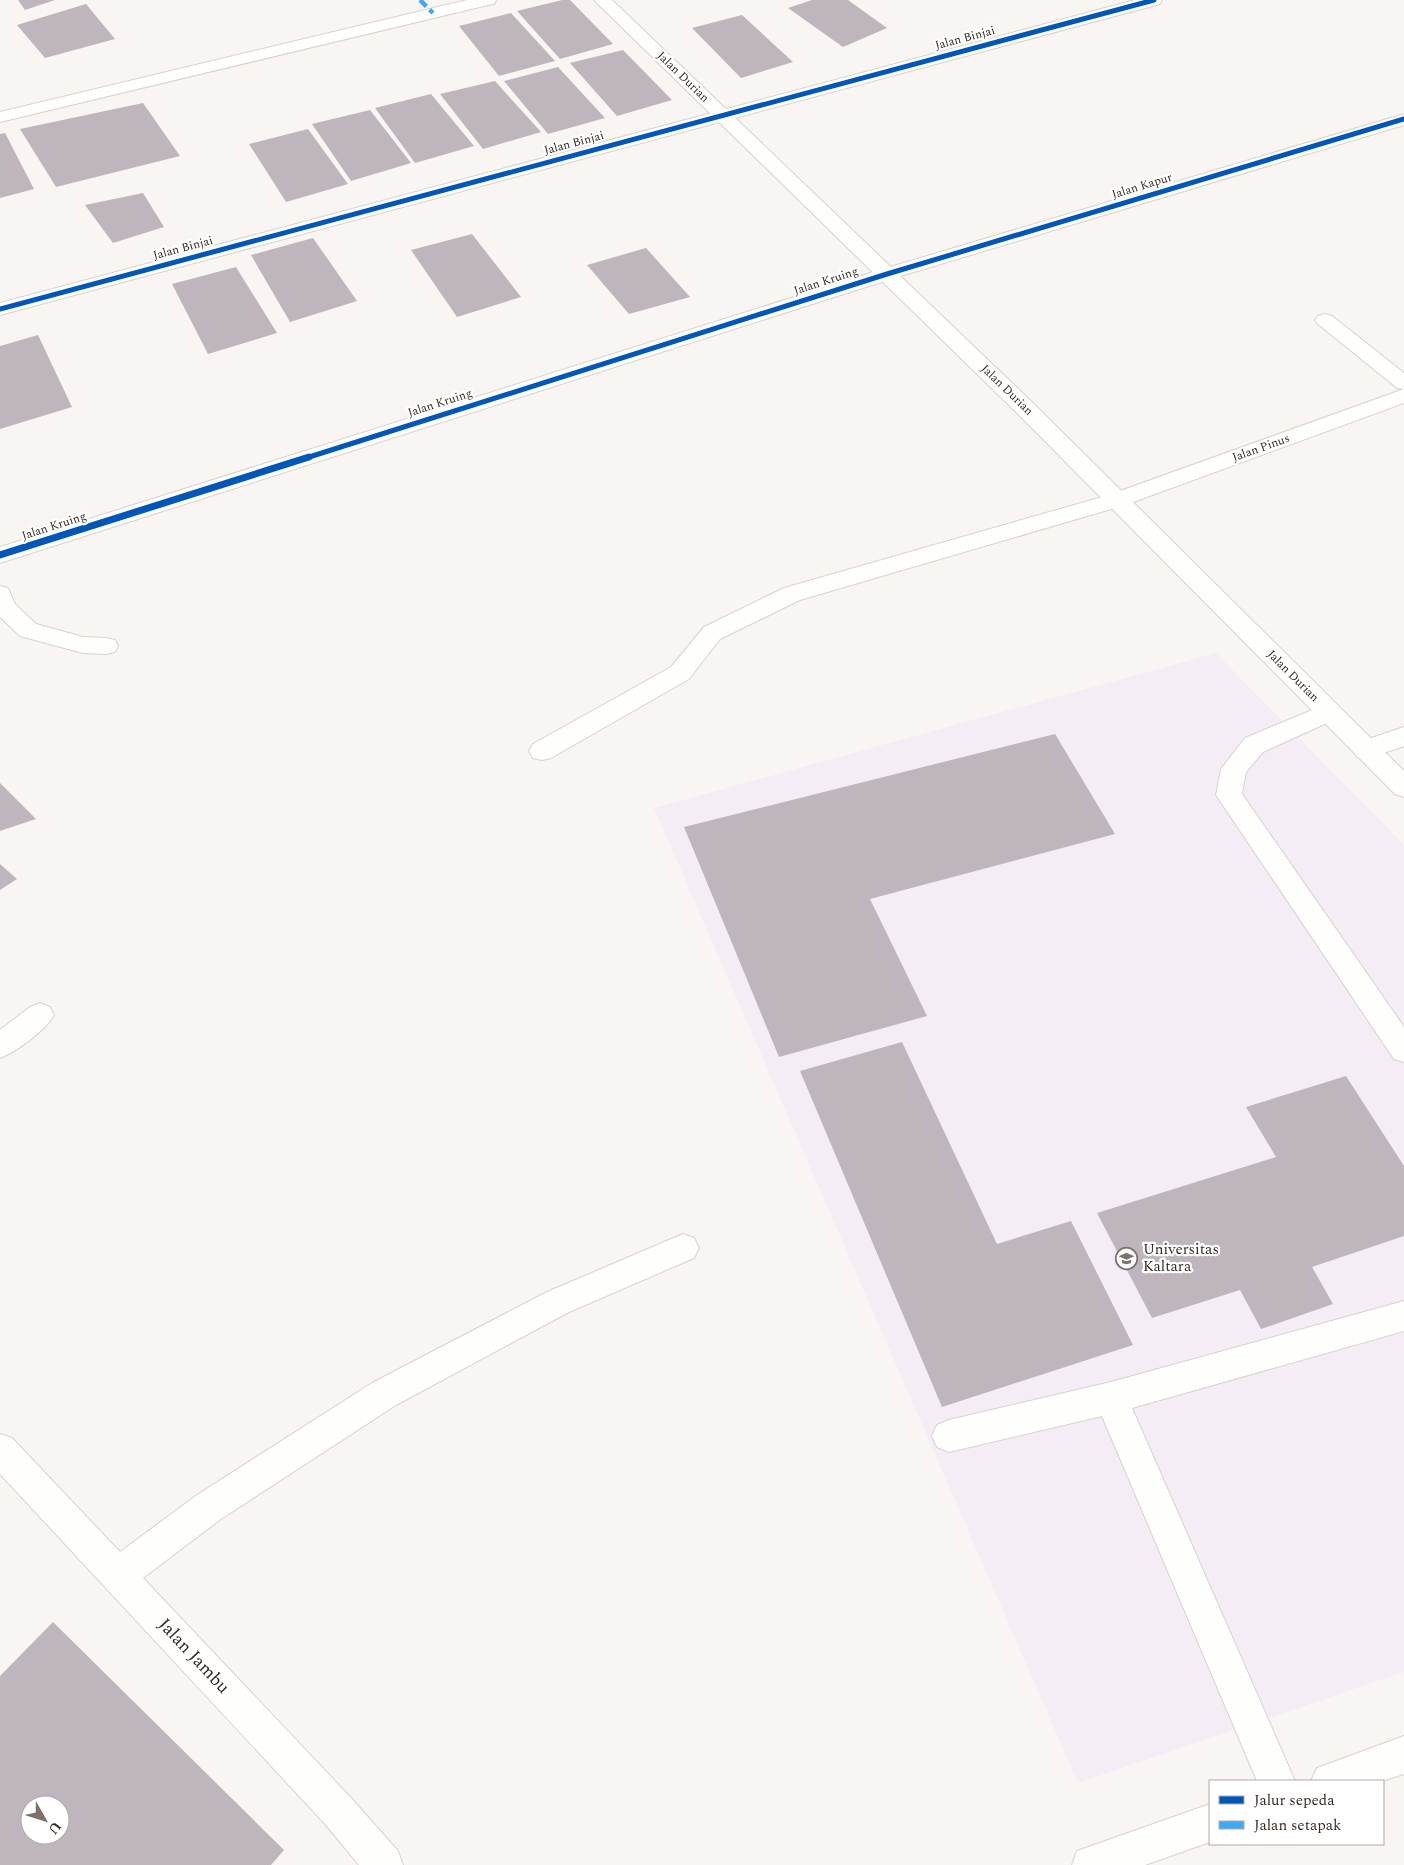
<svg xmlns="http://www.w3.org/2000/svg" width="1404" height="1865" viewBox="0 0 1404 1865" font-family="Spectral,serif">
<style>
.education{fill:#f5edf6}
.building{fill:#bfb6bd;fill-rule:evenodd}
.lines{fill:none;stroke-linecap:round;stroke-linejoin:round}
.minor-casing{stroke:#d9d2cc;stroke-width:2}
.major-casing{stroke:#d9d2cc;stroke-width:2}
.highway-casing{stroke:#d9d2cc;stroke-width:2}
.minor{fill:#fefefd;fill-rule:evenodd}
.major{fill:#fefefd;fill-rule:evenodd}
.highway{fill:#fefefd;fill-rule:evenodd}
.quiet{stroke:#3fa9f5;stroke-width:4.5;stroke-dasharray:9 4.5;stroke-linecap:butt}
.cycleway-far1-casing{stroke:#fff;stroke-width:7}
.cycleway-casing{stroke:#fff;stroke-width:10}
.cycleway-far1{stroke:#0057b8;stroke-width:5}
.cycleway{stroke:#0057b8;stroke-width:7}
.labels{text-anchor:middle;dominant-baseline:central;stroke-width:4.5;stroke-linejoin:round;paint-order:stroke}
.far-street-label{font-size:12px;fill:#372b24;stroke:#fff}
.poi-label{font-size:15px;fill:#372b24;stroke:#fff;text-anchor:start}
.near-street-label{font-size:18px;fill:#372b24;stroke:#fff}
</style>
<rect width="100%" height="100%" fill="#f8f5f2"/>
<!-- education -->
<path class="education" d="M1216 653 1404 845V1672L1078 1783 654 808Z"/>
<!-- building -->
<path class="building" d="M18 0H55L25 10Z
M562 0H570L613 44 560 59 517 11Z
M812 0H848L887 28 843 47 788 8Z
M86 4 115 39 45 58 17 25Z
M511 13 555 61 499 76 459 26Z
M742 15 793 62 741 78 692 28Z
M623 50 672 100 617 116 570 63Z
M558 67 605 118 548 134 504 81Z
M495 81 541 132 483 149 440 94Z
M431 94 474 146 415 163 375 108Z
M143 103 180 156 56 187 20 129Z
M370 110 411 163 351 181 312 124Z
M308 129 348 184 286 202 249 144Z
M5 133 34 189 0 198V134Z
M143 193 164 227 113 243 85 205Z
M472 234 521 297 457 317 411 250Z
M313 238 357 301 290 322 251 255Z
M646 248 690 297 629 314 587 265Z
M236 267 277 333 208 354 172 284Z
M38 335 72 407 0 429V346Z
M1055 734 1115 834 870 899 927 1016 779 1057 684 827Z
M0 783 36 819 0 831Z
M0 864 17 879 0 890Z
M902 1042 997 1244 1071 1221 1133 1345 942 1407 800 1071Z
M1346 1076 1404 1166V1236L1312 1267 1333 1304 1261 1329 1240 1290 1152 1318 1097 1213 1276 1157 1246 1107Z
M53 1622 284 1850 271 1865H0V1676ZM30 1805H60V1835H30Z"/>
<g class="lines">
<defs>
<path id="minor" d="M467 0H496L494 4 488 5 0 122V112Z
M1135 0H1162L1160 4 0 315V303Z
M1404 114V125L894 278 0 563V547L880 270Z
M1325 314 1332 316 1404 373V389L1397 388 1318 324 1315 320 1318 316Z
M1404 389V403L1125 505 800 600 720 639 689 679 551 758 542 760 533 758 529 751 533 744 671 667 704 627 784 588 1109 495Z
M0 586 8 588 15 604 36 624 83 637 106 638 115 640 118 646 115 652 106 654 83 653 20 636 0 617Z
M1329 703 1338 706 1341 712 1338 718 1263 752 1246 772 1242 794 1404 1027V1062L1394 1059 1216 795 1221 769 1245 738Z
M1404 727V746L1366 759 1357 757 1353 750 1357 743Z
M40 1003 50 1007 54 1015C46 1030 16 1052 0 1058V1030L30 1007Z
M683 1234 694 1238 699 1248 694 1258 569 1312 396 1405 221 1519 143 1578 352 1799 398 1851 403 1865H359L326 1825 0 1474V1434L12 1438 120 1552 197 1495 372 1383 547 1292Z
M1404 1301V1331L1132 1408 1295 1781H1257L1102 1416 949 1452 937 1447 932 1436 937 1425 949 1420 1111 1382Z"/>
<path id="major" d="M594 0H612L1033 403 1404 771V797L1395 794 1017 413Z"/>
<path id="highway" d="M1404 1736V1774L1382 1781H1311L1317 1768Z
M1210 1804V1842L1145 1865H1072L1077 1851Z"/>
</defs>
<!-- minor casing -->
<use href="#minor" class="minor-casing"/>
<!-- major casing -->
<use href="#major" class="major-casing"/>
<!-- highway casing -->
<use href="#highway" class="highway-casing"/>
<!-- minor -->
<use href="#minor" class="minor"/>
<!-- major -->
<use href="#major" class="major"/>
<!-- highway -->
<use href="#highway" class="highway"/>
<!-- quiet -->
<path class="quiet" d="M420 0 433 13"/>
<defs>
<path id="cycleway-far1" d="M0 309 1154 0
M306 458 887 274 1404 119"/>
<path id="cycleway" d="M0 555 309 457"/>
</defs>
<!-- cycleway-far1 casing -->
<use href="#cycleway-far1" class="cycleway-far1-casing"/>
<!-- cycleway casing -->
<use href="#cycleway" class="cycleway-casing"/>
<!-- cycleway-far1 -->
<use href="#cycleway-far1" class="cycleway-far1"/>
<!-- cycleway -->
<use href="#cycleway" class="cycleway"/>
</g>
<!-- icons -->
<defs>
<symbol id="university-ring" viewBox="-11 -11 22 22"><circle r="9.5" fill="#fff" stroke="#7b726c" stroke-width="1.5"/><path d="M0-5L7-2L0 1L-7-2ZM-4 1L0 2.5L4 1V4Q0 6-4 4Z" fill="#7b726c"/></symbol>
</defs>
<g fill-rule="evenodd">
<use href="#university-ring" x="1114" y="1246" width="25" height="25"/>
</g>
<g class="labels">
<!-- far-street labels -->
<g class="far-street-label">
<text transform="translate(965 38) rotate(-15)">Jalan Binjai</text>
<text transform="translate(683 77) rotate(44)">Jalan Durian</text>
<text transform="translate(574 143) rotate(-15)">Jalan Binjai</text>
<text transform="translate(1142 186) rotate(-17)">Jalan Kapur</text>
<text transform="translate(183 248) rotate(-15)">Jalan Binjai</text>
<text transform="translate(826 281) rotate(-18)">Jalan Kruing</text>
<text transform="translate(1007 390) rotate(44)">Jalan Durian</text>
<text transform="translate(440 403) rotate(-18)">Jalan Kruing</text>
<text transform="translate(1261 448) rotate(-20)">Jalan Pinus</text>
<text transform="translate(54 526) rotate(-18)">Jalan Kruing</text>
<text transform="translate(1293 676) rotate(45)">Jalan Durian</text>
</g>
<!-- poi labels -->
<g class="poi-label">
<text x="1143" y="1249">Universitas<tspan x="1143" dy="17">Kaltara</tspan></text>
</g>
<!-- near-street labels -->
<g class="near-street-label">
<text transform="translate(194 1656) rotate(47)">Jalan Jambu</text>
</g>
</g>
<!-- legend -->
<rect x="1209" y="1780" width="175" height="65" fill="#ffffff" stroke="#afaaa7"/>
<rect x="1219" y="1796" width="25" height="8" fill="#0057b8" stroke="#afaaa7"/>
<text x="1254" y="1805" font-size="15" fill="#372b24">Jalur sepeda</text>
<rect x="1219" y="1821" width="25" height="8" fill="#3fa9f5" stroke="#afaaa7"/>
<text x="1254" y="1830" font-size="15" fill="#372b24">Jalan setapak</text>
<!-- north arrow -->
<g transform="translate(45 1820) rotate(129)"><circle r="24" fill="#ffffff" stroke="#afaaa7"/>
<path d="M0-4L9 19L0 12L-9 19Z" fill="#7b726c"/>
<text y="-8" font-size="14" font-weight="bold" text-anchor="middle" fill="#372b24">U</text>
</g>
</svg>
